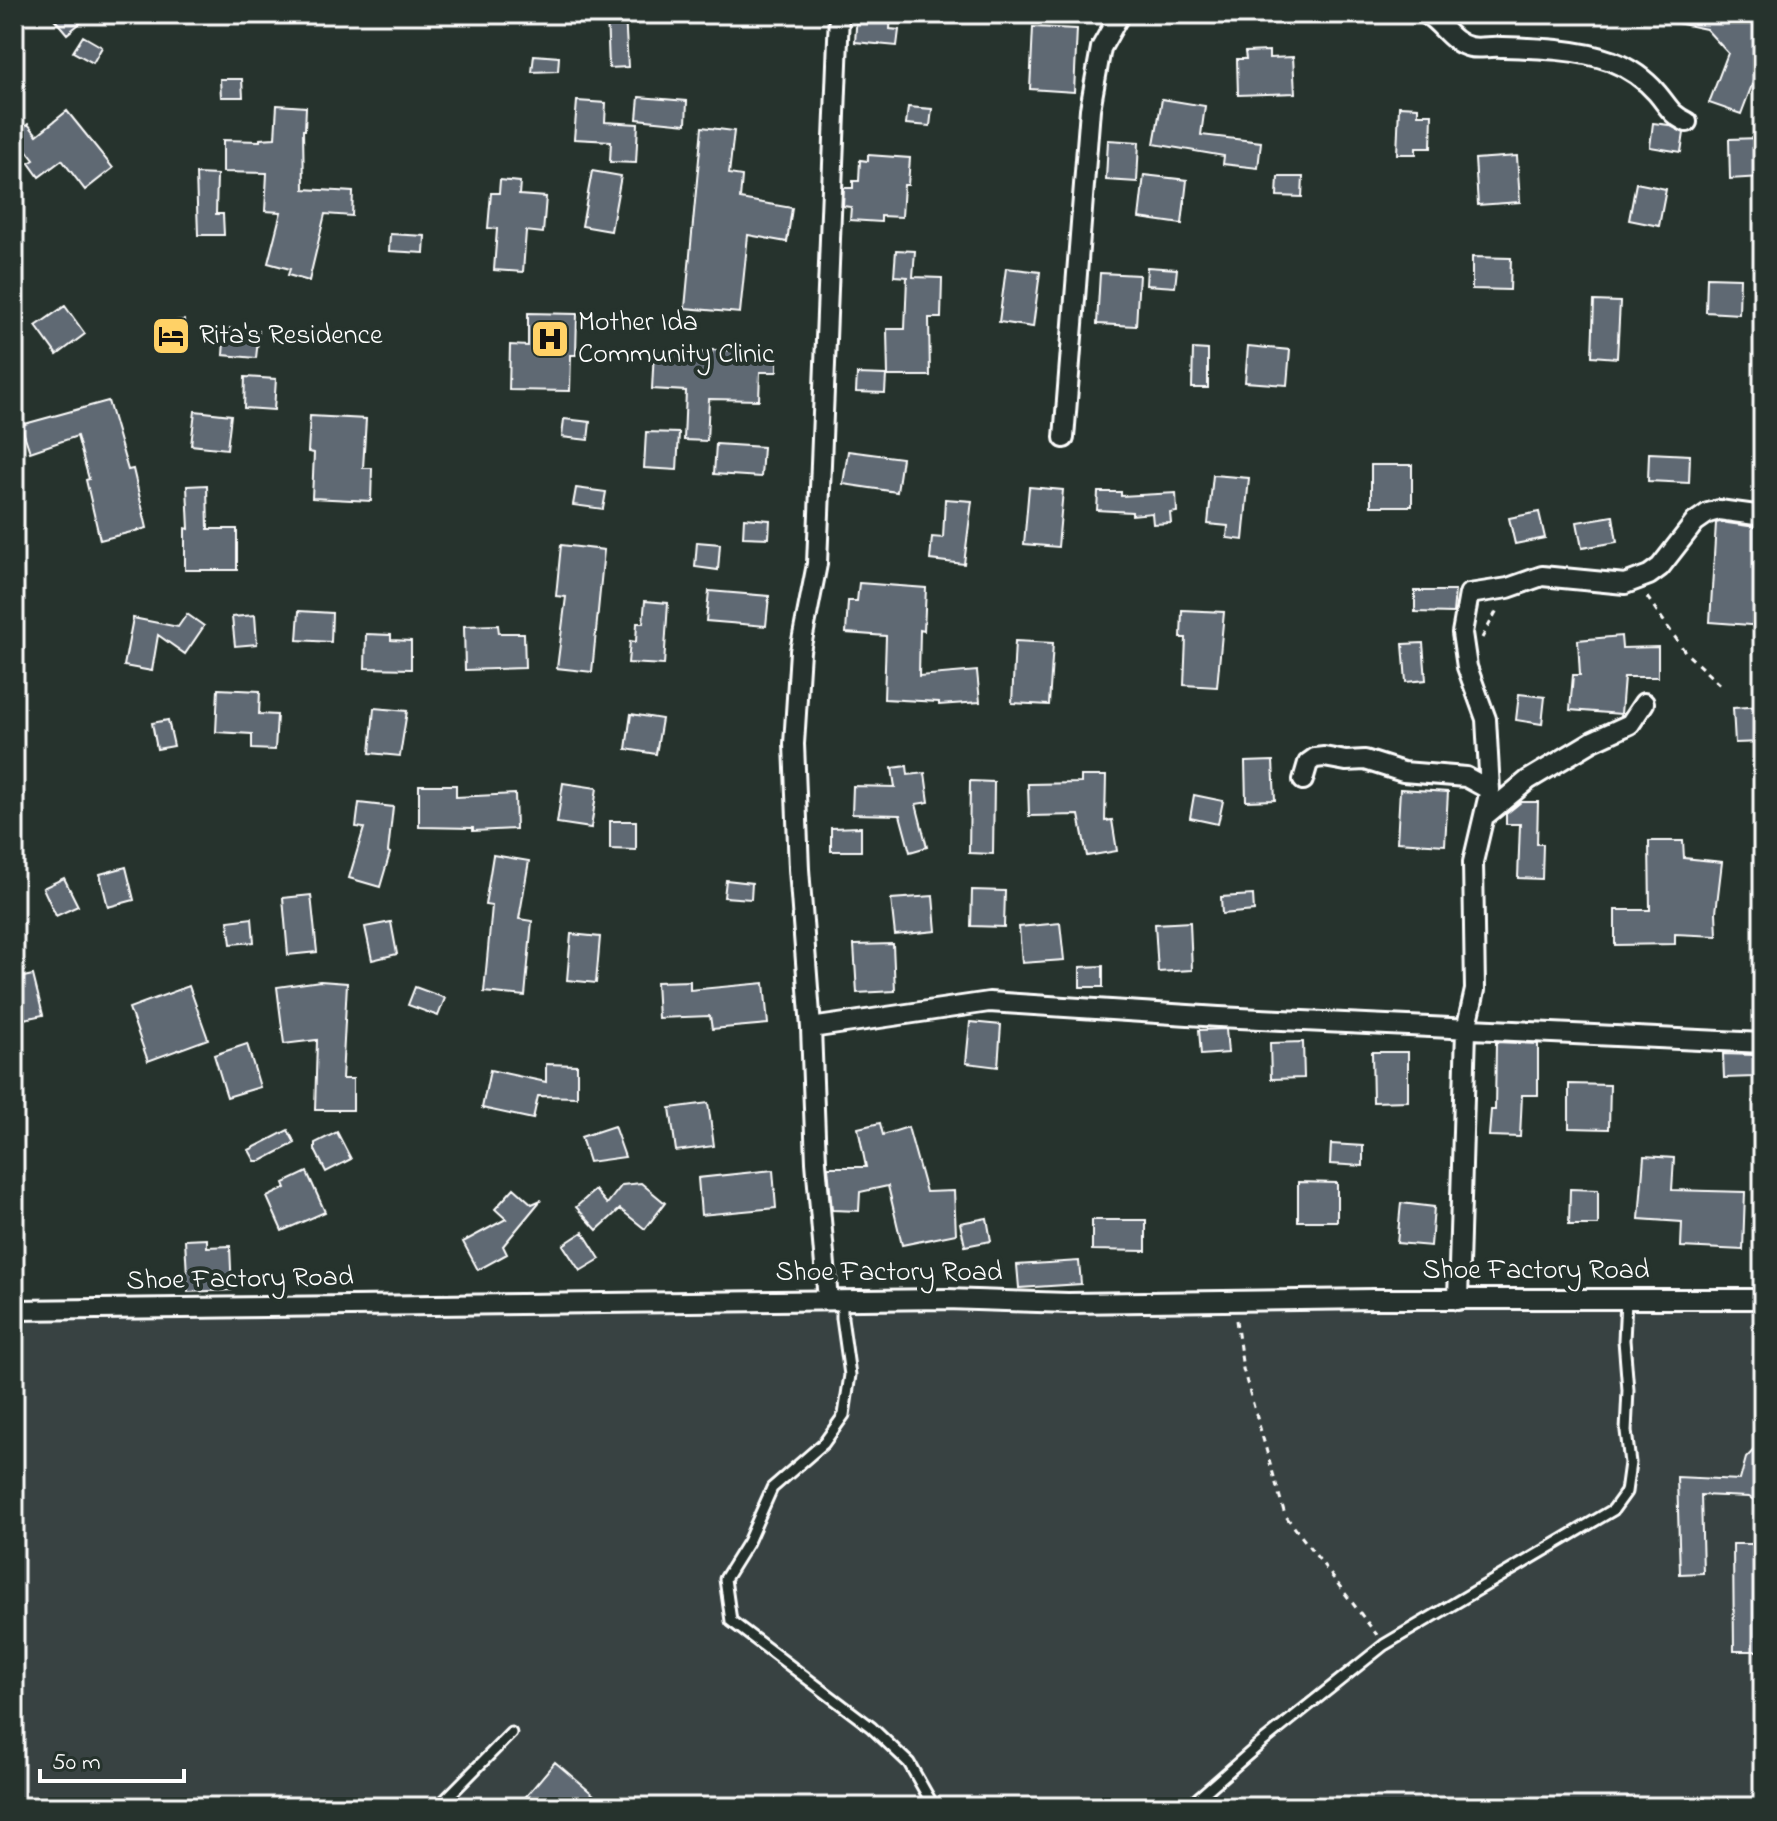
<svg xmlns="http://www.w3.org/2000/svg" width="1777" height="1821" viewBox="0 0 1777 1821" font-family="'Indie Flower',sans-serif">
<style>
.built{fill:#374342}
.building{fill:#5f6973;stroke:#fff;stroke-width:2}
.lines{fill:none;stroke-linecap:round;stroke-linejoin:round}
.lane-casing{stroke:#fff;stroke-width:15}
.street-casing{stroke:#fff;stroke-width:24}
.path{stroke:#fff;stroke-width:3;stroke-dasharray:6 6;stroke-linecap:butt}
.lane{stroke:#26332d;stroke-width:9}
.street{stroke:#26332d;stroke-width:18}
.labels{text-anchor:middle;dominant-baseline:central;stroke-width:8;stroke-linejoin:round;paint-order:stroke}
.poi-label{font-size:28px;fill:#fff;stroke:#26332d;text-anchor:start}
.street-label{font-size:28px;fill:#fff;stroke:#26332d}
</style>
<rect width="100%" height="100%" fill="#26332d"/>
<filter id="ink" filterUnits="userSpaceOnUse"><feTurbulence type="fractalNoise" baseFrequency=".0125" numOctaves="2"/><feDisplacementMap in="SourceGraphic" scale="16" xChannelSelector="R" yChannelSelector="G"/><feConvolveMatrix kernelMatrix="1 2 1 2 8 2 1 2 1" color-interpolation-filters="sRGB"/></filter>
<g filter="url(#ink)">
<!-- built -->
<path class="built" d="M1763 1297V1807H14V1314Z"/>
<!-- building -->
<path class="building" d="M50 14H91L67 34Z
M607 14H625L628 67 609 68Z
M857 14H891L890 29 899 30 897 46 855 42Z
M1668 14H1763V56L1741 114 1709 103 1728 53 1706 29 1667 21Z
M1033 27 1077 29 1074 92 1030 89Z
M83 36 102 47 93 63 73 52Z
M1269 51V58L1293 57 1295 93 1238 95 1237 59H1246L1245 52Z
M534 55 559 57 558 71 532 72Z
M220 79H242L243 97H221Z
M639 97 687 101 686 124 637 119Z
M1162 99 1205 106 1201 135 1261 142 1258 168 1223 164 1224 156 1154 144Z
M577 101 606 103 605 122 638 124 636 163 610 162 611 141 574 139Z
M277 105 306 107 305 130H303L304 189 353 192 352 216 325 214 309 281 288 275 290 269 268 263 281 212 265 211 267 173 223 172V140L260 141V139L275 138Z
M1399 106 1418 107V114H1432L1431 148H1416V154H1397Z
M908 107 932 109 930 126 906 124Z
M67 111 113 168 85 190 62 160 39 177 29 163 34 160 14 134 28 124 37 135Z
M1653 123 1669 125 1684 133 1681 152 1650 147Z
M702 127 734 131 729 174 742 176 740 199 792 208 787 242 748 235 740 313 685 308Z
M1759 138 1761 177 1730 179 1729 139Z
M1108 140 1139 142 1137 182 1106 180Z
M868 155 910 158 908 185H904L902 217 881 216V222L850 220 851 207 843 206 844 188H853V181H859L860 160 868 161Z
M1517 156 1520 202 1478 205 1475 159Z
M592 171 621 176 611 231 582 226Z
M196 174 217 175 216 214H223L224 235H198Z
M1144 175 1187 180 1182 224 1139 218Z
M1278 177H1303L1302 197 1277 196Z
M500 180 520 182 519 195 546 197 543 233 526 231 523 272 494 270 497 229 488 228 491 193H499Z
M1636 183 1666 189 1659 226 1629 220Z
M390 234 425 236 424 253 389 251Z
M896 250 915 251 913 277 942 278 941 318H929L930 376H888L887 329H905L907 277H909L894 276Z
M1472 257 1511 258 1510 290 1472 289Z
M1147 267 1177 269 1175 287 1146 285Z
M1006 268 1040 272 1033 327 999 322Z
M1100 273 1139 275 1136 326 1097 324Z
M1707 277 1740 278 1739 314 1706 312Z
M1594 301 1620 302 1617 358 1592 356Z
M65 306 85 334 57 355 36 326Z
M528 313 577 314 576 355H571L570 391 509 390 510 345 528 346Z
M184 320 187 348 159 351 156 323Z
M225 328 259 331 256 358 223 355Z
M1248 346 1290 350 1287 385 1245 382Z
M1193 349 1208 350V388H1192Z
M654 350 712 353V350L777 351V372H760L759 400 709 399 707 441 684 440 686 391 652 389Z
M857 374 886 375 885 393 856 392Z
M245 377 276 379 274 410 244 408Z
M108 401 128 470 133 469 147 528 100 540 86 480 89 479 77 436 30 452 21 425Z
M195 411 231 415 227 449 191 445Z
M310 416 366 419 363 468H372L371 501 312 498 314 453 308 452Z
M564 419 590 422 588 440 562 437Z
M646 432 679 433 677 470 644 468Z
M716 444 763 447 761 477 714 474Z
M848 451 902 458 897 492 843 484Z
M1649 453 1690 455 1689 483 1648 481Z
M1371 465H1412V506H1371Z
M1213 475 1249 478 1243 540 1227 538 1228 526 1208 524Z
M207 485 208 529H237V570H185V528L189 529 187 486Z
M1029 487 1063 490 1058 547 1024 544Z
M576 488 606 492 603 509 573 505Z
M1098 492H1121V496L1176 493 1177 512 1170 513 1171 523 1153 524 1152 513 1132 515V512L1097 510Z
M945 499 972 501 964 564 930 560 932 537 943 538Z
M1539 512 1545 538 1515 544 1509 518Z
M1613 516 1617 542 1582 548 1577 522Z
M744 518 770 520 769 538 743 537Z
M1720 522 1763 528 1761 583 1763 584V626L1710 622 1716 523Z
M697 542 720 544 718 570 695 567Z
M561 545 604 550 592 672 557 668 566 597 556 596Z
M859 583 926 588 924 631 920 630 919 676 977 671 980 702 939 705V702L884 699 886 636 846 633 848 601H857Z
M709 591 769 596 766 626 706 621Z
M1415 591H1455L1453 613 1415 612Z
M645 601 668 603 664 665 628 663 630 641 636 642 637 623H643Z
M1182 610 1224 612 1217 687 1184 685 1186 638H1181Z
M299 611 332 613 331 642 297 640Z
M187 614 204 626 185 654 158 635 152 671 124 666 133 618 178 627Z
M255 615 257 644 235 646 232 617Z
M498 625 499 633H524L525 668 465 670 464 626Z
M366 634 391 635V640L411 641V669L365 668Z
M1621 636 1622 648 1658 647V677H1624L1621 714 1570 710 1573 675H1580L1578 640Z
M1015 641 1053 643 1049 705 1012 703Z
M1423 643 1426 680 1406 682 1403 644Z
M218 689 260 691 259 714 277 715 275 750 252 749V734L216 732Z
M1519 694 1545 697 1542 724 1516 720Z
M1763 706V742L1735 743 1733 708Z
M374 708 407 711 400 756 370 753Z
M631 714 662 719 656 754 626 749Z
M168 720 174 746 157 749 152 723Z
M1273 761 1275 800 1246 801 1245 762Z
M907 766 908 775 925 773 929 802 916 804 927 847 910 852 900 815 852 814 853 786 895 787 892 768Z
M1081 776H1106L1105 821 1112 820 1117 851 1087 856 1079 815 1029 816 1028 784 1081 783Z
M970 781 994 782 993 854 969 853Z
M563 783 597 788 591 828 557 823Z
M419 785H456V797L515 794 516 829 473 831V828L419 827Z
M1400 789 1448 792 1445 845 1397 842Z
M1194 795 1223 801 1218 824 1190 818Z
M1521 802H1538L1537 844H1543L1542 879 1518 878 1520 824H1506V814Z
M359 803 393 807 388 852 390 853 380 887 349 878 364 828 356 827Z
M610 821H636V850L610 849Z
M861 827V851H831V828Z
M1649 841H1683L1684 858 1722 862 1716 912 1717 936 1675 934V944L1615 945V910H1650Z
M493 855 529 861 519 919 532 921 525 996 484 992 492 906 485 905Z
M126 867 134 900 108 907 100 874Z
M64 878 78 906 56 916 43 888Z
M726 880 752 883 751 899 724 897Z
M972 890 1005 891 1004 927 971 926Z
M311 895 317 952 288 955 283 898Z
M1253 895 1254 911 1222 914 1221 897Z
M933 896 936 931 895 935 891 899Z
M252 918 254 942 231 944 228 921Z
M391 922 397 954 372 960 365 927Z
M1190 922 1192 970 1158 972 1155 924Z
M1060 923 1064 960 1022 963 1019 927Z
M571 934 600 937 596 983 567 980Z
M893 944 895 991 857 993 854 945Z
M1103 966V987H1080V967Z
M33 975 43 1015 14 1021V979Z
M320 981 347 983 342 1079H353V1110H315L317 1040 284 1044 277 987Z
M690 981V990L764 983 768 1024 712 1029 710 1016 658 1018 656 982Z
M189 986 208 1039 148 1061 129 1008Z
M415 987 445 998 438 1016 408 1005Z
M970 1022 1001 1025 998 1067 966 1063Z
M1226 1029 1228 1053 1201 1055 1199 1030Z
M1303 1042 1304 1078 1271 1079 1270 1043Z
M1496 1042 1538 1044V1095H1522L1520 1137 1489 1136 1491 1110H1495Z
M247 1044 260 1087 227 1097 214 1055Z
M1372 1052H1408V1101L1373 1102Z
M1723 1054 1755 1055V1077L1724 1078Z
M546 1064 577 1065V1097L538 1096 533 1119 482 1108 490 1070 546 1082Z
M1569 1084 1610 1085 1609 1129 1569 1128Z
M708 1103 714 1146 676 1151 670 1108Z
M880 1123 883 1135 908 1127 926 1192 954 1191 956 1234 902 1245 888 1186 860 1192 859 1211 832 1210 828 1167H866L858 1128Z
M614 1126 625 1157 589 1162 581 1137Z
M288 1130 295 1143 261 1161H255L249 1150Z
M337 1132 351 1159 326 1172 315 1150V1143Z
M1331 1144 1363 1146V1166L1330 1164Z
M1644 1156 1674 1158 1672 1190 1745 1192 1743 1250 1681 1247 1682 1222 1639 1219Z
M773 1170 776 1208 701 1215 698 1178Z
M307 1172 325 1212 282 1231 267 1197 286 1188 284 1183Z
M1298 1182 1337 1183V1221H1298Z
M641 1183 665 1203 645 1229 620 1209 597 1230 576 1207 595 1190 607 1204 622 1185Z
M514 1188 532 1204 541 1200 503 1246 507 1254 478 1270 463 1242 506 1219 495 1209Z
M1570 1189 1598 1190V1225H1569Z
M1401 1203 1434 1207 1431 1246 1397 1243Z
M987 1218 991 1241 965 1246 960 1223Z
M1092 1220H1146V1251L1092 1250Z
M583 1232 600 1259 580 1271 563 1245Z
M207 1239V1247L230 1246 232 1290 188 1292 185 1240Z
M1079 1261 1081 1284 1019 1288 1017 1265Z
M1763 1440V1506L1749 1497 1701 1495 1703 1573 1680 1574 1677 1477 1740 1480 1746 1458Z
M1733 1544H1763V1651H1734Z
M555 1762 608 1807H517Z"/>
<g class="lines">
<defs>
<path id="lane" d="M842 1300V1318L850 1375 844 1415 824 1443 772 1488 748 1542 725 1579 731 1621 871 1727 909 1763 934 1807
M438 1807 511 1733
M1188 1807 1260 1744 1384 1645 1613 1510 1626 1492 1630 1463 1626 1431 1628 1390 1624 1340 1626 1301"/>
<path id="street" d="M1426 14C1442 23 1451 43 1470 47 1479 49 1491 46 1501 47 1537 48 1577 49 1611 61 1629 68 1645 79 1657 93 1669 107 1670 114 1687 122
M1064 438 1090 109 1101 48 1120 14
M1303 780 1308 763 1315 758 1324 757 1346 761 1365 760 1403 772 1466 777 1490 790
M1487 814 1528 780 1593 741 1630 724 1644 703
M811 1028 989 1002 1219 1017 1763 1043
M828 1300 816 1162 811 1028 799 869 794 744 800 651 817 564 839 14
M1458 1300 1466 1030 1475 990 1473 862 1490 790 1486 719 1467 667 1462 633 1469 594 1508 588 1542 576 1625 584 1649 575 1660 567 1695 522 1708 513 1719 510 1763 516
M14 1310 947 1299 1068 1303 1374 1299H1763"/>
</defs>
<!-- lane casing -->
<use href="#lane" class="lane-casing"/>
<!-- street casing -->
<use href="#street" class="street-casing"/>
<!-- path -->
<path class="path" d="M1647 597 1686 653 1720 685
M1482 638 1497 610
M1236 1320 1243 1369 1285 1515 1377 1635"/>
<!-- lane -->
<use href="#lane" class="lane"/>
<!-- street -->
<use href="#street" class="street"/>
</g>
</g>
<!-- icons -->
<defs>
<symbol id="hotel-square" viewBox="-11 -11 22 22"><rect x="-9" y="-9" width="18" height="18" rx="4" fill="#ffd166" stroke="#26332d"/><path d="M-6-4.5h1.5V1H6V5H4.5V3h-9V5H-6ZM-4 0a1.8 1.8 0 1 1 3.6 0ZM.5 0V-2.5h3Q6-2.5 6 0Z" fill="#111"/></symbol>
<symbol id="hospital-square" viewBox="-11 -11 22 22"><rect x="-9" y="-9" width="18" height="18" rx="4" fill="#ffd166" stroke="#26332d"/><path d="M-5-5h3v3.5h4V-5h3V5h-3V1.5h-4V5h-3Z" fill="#111"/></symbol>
</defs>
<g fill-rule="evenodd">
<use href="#hotel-square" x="149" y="314" width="44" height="44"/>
<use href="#hospital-square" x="528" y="317" width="44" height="44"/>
</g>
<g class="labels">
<!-- poi labels -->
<g class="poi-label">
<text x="578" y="323">Mother Ida<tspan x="578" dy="32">Community Clinic</tspan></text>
<text x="199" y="336">Rita's Residence</text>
</g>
<!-- street labels -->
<g class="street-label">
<text x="1536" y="1271">Shoe Factory Road</text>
<text x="889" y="1273">Shoe Factory Road</text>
<text transform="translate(240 1280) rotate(-1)">Shoe Factory Road</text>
</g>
</g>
<!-- margin -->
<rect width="1777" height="1821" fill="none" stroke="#26332d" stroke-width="48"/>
<rect x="24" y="24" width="1729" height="1773" fill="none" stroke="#fff" stroke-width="3" filter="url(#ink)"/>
<!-- scale -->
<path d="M40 1769v12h144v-12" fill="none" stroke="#ffffff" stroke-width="4"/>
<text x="52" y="1769" font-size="24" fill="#ffffff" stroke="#26332d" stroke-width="6" paint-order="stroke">50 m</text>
</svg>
